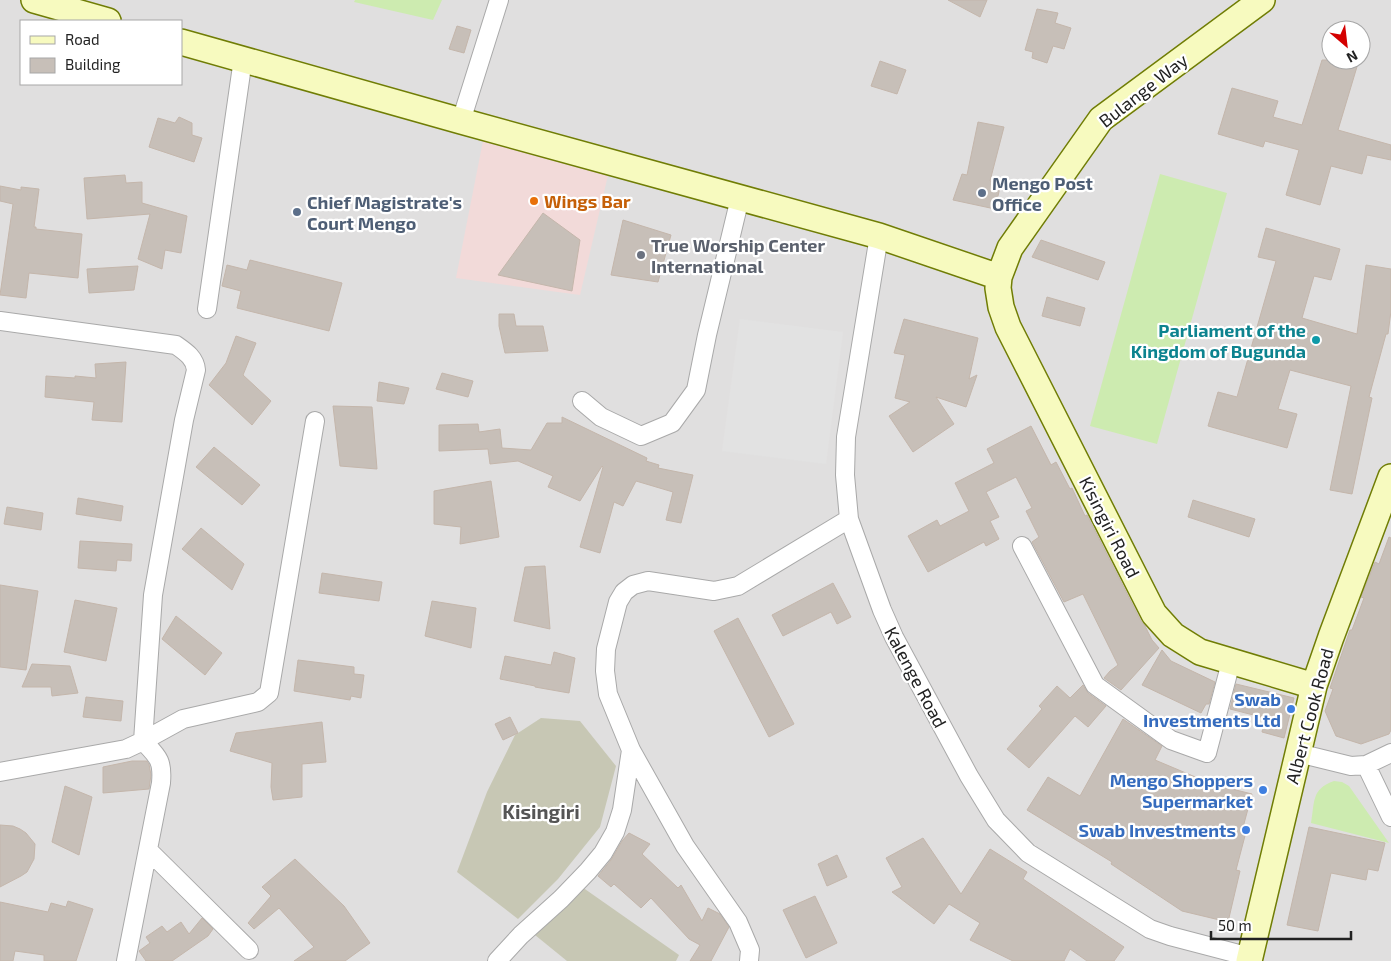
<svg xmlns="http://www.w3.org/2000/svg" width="1391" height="961" viewBox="0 0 1391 961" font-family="'Exo 2',sans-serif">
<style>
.residential{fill:#e0dfdf;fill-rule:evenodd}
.commercial{fill:#f2dad9}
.construction{fill:#c7c7b4}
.grass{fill:#cdebb0}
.parking{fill:#e2e2e2}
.building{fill:#c7bfb8;stroke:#c4b6ab}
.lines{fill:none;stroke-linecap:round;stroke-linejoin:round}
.street-casing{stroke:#a9a9a9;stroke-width:20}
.secondary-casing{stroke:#707d05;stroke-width:28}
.street{stroke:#fff;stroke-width:18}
.secondary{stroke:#f7fabf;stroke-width:25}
.service-dot{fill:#5c6f8a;stroke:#fff;stroke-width:2}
.food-dot{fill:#e8710a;stroke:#fff;stroke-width:2}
.worship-dot{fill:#6b7280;stroke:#fff;stroke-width:2}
.culture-dot{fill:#0f9aa8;stroke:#fff;stroke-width:2}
.shop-dot{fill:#3f7fe0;stroke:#fff;stroke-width:2}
.labels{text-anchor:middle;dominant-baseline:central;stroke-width:4.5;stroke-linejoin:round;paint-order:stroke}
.street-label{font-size:18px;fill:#222;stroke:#fff}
.service-label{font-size:18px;font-weight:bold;fill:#4e5e75;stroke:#fff;text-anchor:start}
.food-label{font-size:18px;font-weight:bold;fill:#c56008;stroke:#fff;text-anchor:start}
.worship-label{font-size:18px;font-weight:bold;fill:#5b616d;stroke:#fff;text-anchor:start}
.culture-label{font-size:18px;font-weight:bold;fill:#0d838f;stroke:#fff;text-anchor:end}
.shop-label{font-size:18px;font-weight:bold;fill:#366cbe;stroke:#fff;text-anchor:end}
.quarter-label{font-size:20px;font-weight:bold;fill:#555;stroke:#fff}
</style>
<rect width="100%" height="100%" fill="#f2efe9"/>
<!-- residential -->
<path class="residential" d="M0 0H1391V961H0ZM21 21H181V84H21ZM1331 30H1361V60H1331Z"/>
<!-- commercial -->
<path class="commercial" d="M483 141 608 175 580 295 456 278Z"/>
<!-- construction -->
<path class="construction" d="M541 718 580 721 616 766 600 827 558 879 518 919 457 872 487 792 515 735Z
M582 887 679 955 676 961H567L535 935Z"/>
<!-- grass -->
<path class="grass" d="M355 0H442L433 20 354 2Z
M1160 174 1227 193 1157 444 1090 426Z
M1334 781 1342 782 1349 786 1389 843 1311 823C1315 802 1311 789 1334 781Z"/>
<!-- parking -->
<path class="parking" d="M740 319 843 332 826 464 722 451Z"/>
<!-- building -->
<path class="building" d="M948 0H987L980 17Z
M1037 9 1058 13 1055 23 1071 28 1064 49 1053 46 1047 63 1032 58 1033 52 1025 50Z
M457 26 471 30 464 53 449 49Z
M1322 60H1359L1338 130 1391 145V160L1367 155 1362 174 1331 166 1320 205 1286 195 1299 150 1265 141 1263 147 1218 134 1232 88 1278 101 1273 117 1302 125Z
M880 61 906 70 897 94 871 86Z
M179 117 192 123V135L202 138 194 162 149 147 158 118 175 123Z
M978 122 1004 127 990 181 1001 183 995 209 953 200 962 174 967 175Z
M125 175 126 183 142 182V203L187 216 181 253 165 250 162 269 138 259 150 214 87 219 84 178Z
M0 186 21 190V187L39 189 34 227H36V229L82 234 78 278 29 273 26 298 0 295 13 204 0 201Z
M543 213 580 240 572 291 498 275Z
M623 220 671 235 658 282 611 275Z
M1266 228 1340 249 1331 280 1314 276 1302 318 1357 334 1366 265 1391 269V311L1388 334H1386L1369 397 1372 398 1352 494 1330 490 1351 386 1290 370 1278 409 1297 414 1287 448 1208 426 1218 392 1237 397 1276 261 1258 257Z
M1041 240 1105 262 1098 280 1032 257Z
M250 260 342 283 329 331 237 308 241 291 222 286 227 265 247 270Z
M138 266 134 290 89 293 87 269Z
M1047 297 1085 308 1080 326 1042 316Z
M499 314H514L516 326H543L548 351 505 353 499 326Z
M904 319 978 338 969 379 977 375 966 407 936 397 954 424 913 452 889 416 910 402 895 398 905 355 894 353Z
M236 336 256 343 243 375 271 401 252 425 209 385 226 363Z
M126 362 122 422 92 420 94 402 45 397 46 376 75 378V376L96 378 95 364Z
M442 373 473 381 468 397 436 389Z
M379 382 409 388 404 404 377 401Z
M333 406 372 407 377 469 340 466Z
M562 417 647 458 646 461 659 465 658 468 693 475 681 523 666 520 673 492 636 481 623 506 614 502 600 553 580 547 603 467 602 466 580 501 548 487 553 476 518 461 490 464 488 449 439 451V425L478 424 479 432 500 429 502 448 531 450 547 423H562Z
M1031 426 1051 465 1056 462 1070 489 1072 488 1085 516 1087 515 1141 621 1145 626 1152 640 1159 648 1121 690 1104 678 1110 671 1118 665 1083 594 1064 602 1032 542 1039 537 1026 511 1032 508 1016 477 986 492 999 517 990 521 999 539 986 546 984 542 928 572 908 536 937 520 940 526 969 511 955 483 994 463 987 449Z
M214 447 260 485 242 505 196 467Z
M491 481 499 537 460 544 461 527 434 524V491Z
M78 498 123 506 121 521 76 514Z
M1193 500 1255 519 1249 537 1188 517Z
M7 507 43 513 41 530 4 524Z
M201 528 244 564 232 590 182 549Z
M1389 537 1391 538V730L1389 734 1361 744 1336 736 1325 711 1333 689 1330 688 1350 630H1352L1364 598 1361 597 1375 562 1379 564Z
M80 541 132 544 131 561 117 560 116 571 78 568Z
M545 566 550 629 514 621 525 567Z
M322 573 382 582 379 601 319 593Z
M833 583 851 617 837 624 831 612 783 636 772 615Z
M0 585 38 591 26 670 0 667Z
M75 600 117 608 106 661 64 652Z
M432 601 476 608 471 648 425 636Z
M176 616 222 653 205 675 162 639Z
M738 618 794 724 769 737 714 631Z
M1162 650 1171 661 1215 682 1209 704H1206L1201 713 1142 685Z
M554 652 575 658 569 693 535 687V686L500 679 505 656 551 665Z
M298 660 354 667V674L364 675 361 698 351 696 350 700 294 691Z
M32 664 70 666 78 693 52 696 51 687H22Z
M1236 684 1294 698 1284 738 1262 732 1265 718 1230 709Z
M1083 685 1088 693 1106 706 1088 727 1075 716 1029 768 1007 749 1042 709 1039 706 1057 686 1070 698Z
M86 697 123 701 121 721 83 717Z
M510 717 518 733 503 740 495 724Z
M1123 719 1162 746 1155 760 1212 784 1252 794 1242 831 1246 832 1236 870 1240 871 1228 922 1182 911 1111 864 1112 862 1027 810 1048 777 1080 796Z
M322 722 326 762 302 764V797L273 800 271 787 272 763 230 751 236 733Z
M132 761H147L149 764 151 775 149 789 103 793V767Z
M65 786 92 797 79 855 52 842Z
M0 825 13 826 20 829 26 833 35 844 34 859 27 872 21 876 0 887Z
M1309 827 1385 843 1378 871 1368 869 1366 880 1331 873 1318 931 1287 925Z
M629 833 650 844 642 854 678 888 681 885 702 921 708 908 720 914 729 927 711 961H690L700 945 689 939 651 898 641 908 614 884 611 887 598 876 611 860 622 841Z
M923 838 961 894 990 849 1027 872 1023 879 1124 947 1114 961H1087L1070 949 1064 961H1013L970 940 980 923 949 904 934 924 892 892 902 887 886 858Z
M837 855 847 877 827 886 818 864Z
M295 859 344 906 370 943 345 961H294L314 947 279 908 254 929 248 923 271 896 262 887Z
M815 896 837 943 806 958 783 910Z
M68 901 93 909 76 961H44V955L15 951 13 961H0V902L48 912 51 903 66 907Z
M202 918 213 929 208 936 172 961H146L139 951 150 943 146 937 162 926 167 932 181 922 189 934Z"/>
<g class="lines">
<defs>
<path id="street" d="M461 121 499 0
M879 236 846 437 845 475 849 519 882 610 894 637 969 776 996 820 1028 853 1150 929 1170 936 1250 957
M207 309 243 59
M0 321 176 345C186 352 195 358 196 370L184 420 153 595 143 741C158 757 163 760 161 783L126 961
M582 401 601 417 641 436 672 423 696 390 707 335 740 198
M1022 546 1095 685 1171 740 1207 753 1231 662
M631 750 685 846 738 922 750 950 749 961
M1298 753 1351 766 1366 765 1391 753
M1366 765 1391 817
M0 772 126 749 143 741 183 719 258 702 269 693 315 421
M148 850 249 950
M497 961 521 935 561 899 588 871 603 853 615 832 622 810 631 750 608 694 605 671 606 649 618 602 624 592 633 585 648 581 714 591 738 586 849 519"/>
<path id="secondary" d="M34 0 108 21
M1262 0 1101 119 1010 248 999 277 998 288 1001 307 1008 327 1154 614 1173 635 1200 652 1314 686
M181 42 461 121 879 236 999 277
M1249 961 1314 686 1331 637 1391 477"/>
</defs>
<!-- street casing -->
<use href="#street" class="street-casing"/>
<!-- secondary casing -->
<use href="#secondary" class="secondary-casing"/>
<!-- street -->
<use href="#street" class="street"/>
<!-- secondary -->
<use href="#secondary" class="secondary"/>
</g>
<!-- markers -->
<g class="service-dot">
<circle cx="982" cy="193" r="5"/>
<circle cx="297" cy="212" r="5"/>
</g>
<circle class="food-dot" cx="534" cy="201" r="5"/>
<circle class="worship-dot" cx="641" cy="255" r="5"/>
<circle class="culture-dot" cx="1316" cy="340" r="5"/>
<g class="shop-dot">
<circle cx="1291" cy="709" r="5"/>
<circle cx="1263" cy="790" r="5"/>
<circle cx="1246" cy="830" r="5"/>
</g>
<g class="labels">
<!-- street labels -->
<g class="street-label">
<text transform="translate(1143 90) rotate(-38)">Bulange Way</text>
<text transform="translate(1110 527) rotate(63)">Kisingiri Road</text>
<text transform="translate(916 677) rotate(62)">Kalenge Road</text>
<text transform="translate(1309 716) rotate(-75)">Albert Cook Road</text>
</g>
<!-- service labels -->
<g class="service-label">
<text x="992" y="183">Mengo Post<tspan x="992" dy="21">Office</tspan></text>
<text x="307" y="202">Chief Magistrate's<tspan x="307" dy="21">Court Mengo</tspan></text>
</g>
<!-- food labels -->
<g class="food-label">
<text x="544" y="201">Wings Bar</text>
</g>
<!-- worship labels -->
<g class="worship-label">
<text x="651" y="245">True Worship Center<tspan x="651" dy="21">International</tspan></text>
</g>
<!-- culture labels -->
<g class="culture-label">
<text x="1306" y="330">Parliament of the<tspan x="1306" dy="21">Kingdom of Bugunda</tspan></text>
</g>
<!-- shop labels -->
<g class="shop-label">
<text x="1281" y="699">Swab<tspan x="1281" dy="21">Investments Ltd</tspan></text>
<text x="1253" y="780">Mengo Shoppers<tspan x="1253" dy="21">Supermarket</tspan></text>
<text x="1236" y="830">Swab Investments</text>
</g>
<!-- quarter labels -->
<g class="quarter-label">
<text x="541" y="811">Kisingiri</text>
</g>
</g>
<!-- legend -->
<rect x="20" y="20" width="162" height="65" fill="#ffffff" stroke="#a7a7a7"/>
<rect x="30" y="36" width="25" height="8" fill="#f7fabf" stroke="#a7a7a7"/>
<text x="65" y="45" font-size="15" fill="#222222">Road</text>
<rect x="30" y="58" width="25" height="15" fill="#c7bfb8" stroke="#a7a7a7"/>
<text x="65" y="70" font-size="15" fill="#222222">Building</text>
<!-- north arrow -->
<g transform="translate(1346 45) rotate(152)"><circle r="24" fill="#ffffff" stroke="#a7a7a7"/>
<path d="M0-4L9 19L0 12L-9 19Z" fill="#d40000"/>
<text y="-8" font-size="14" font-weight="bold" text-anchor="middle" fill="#222222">N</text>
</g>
<!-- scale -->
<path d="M1211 931v8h140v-8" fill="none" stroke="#222222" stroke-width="2.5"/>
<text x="1218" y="931" font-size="15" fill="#222222" stroke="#ffffff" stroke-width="4" paint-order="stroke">50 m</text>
</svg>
